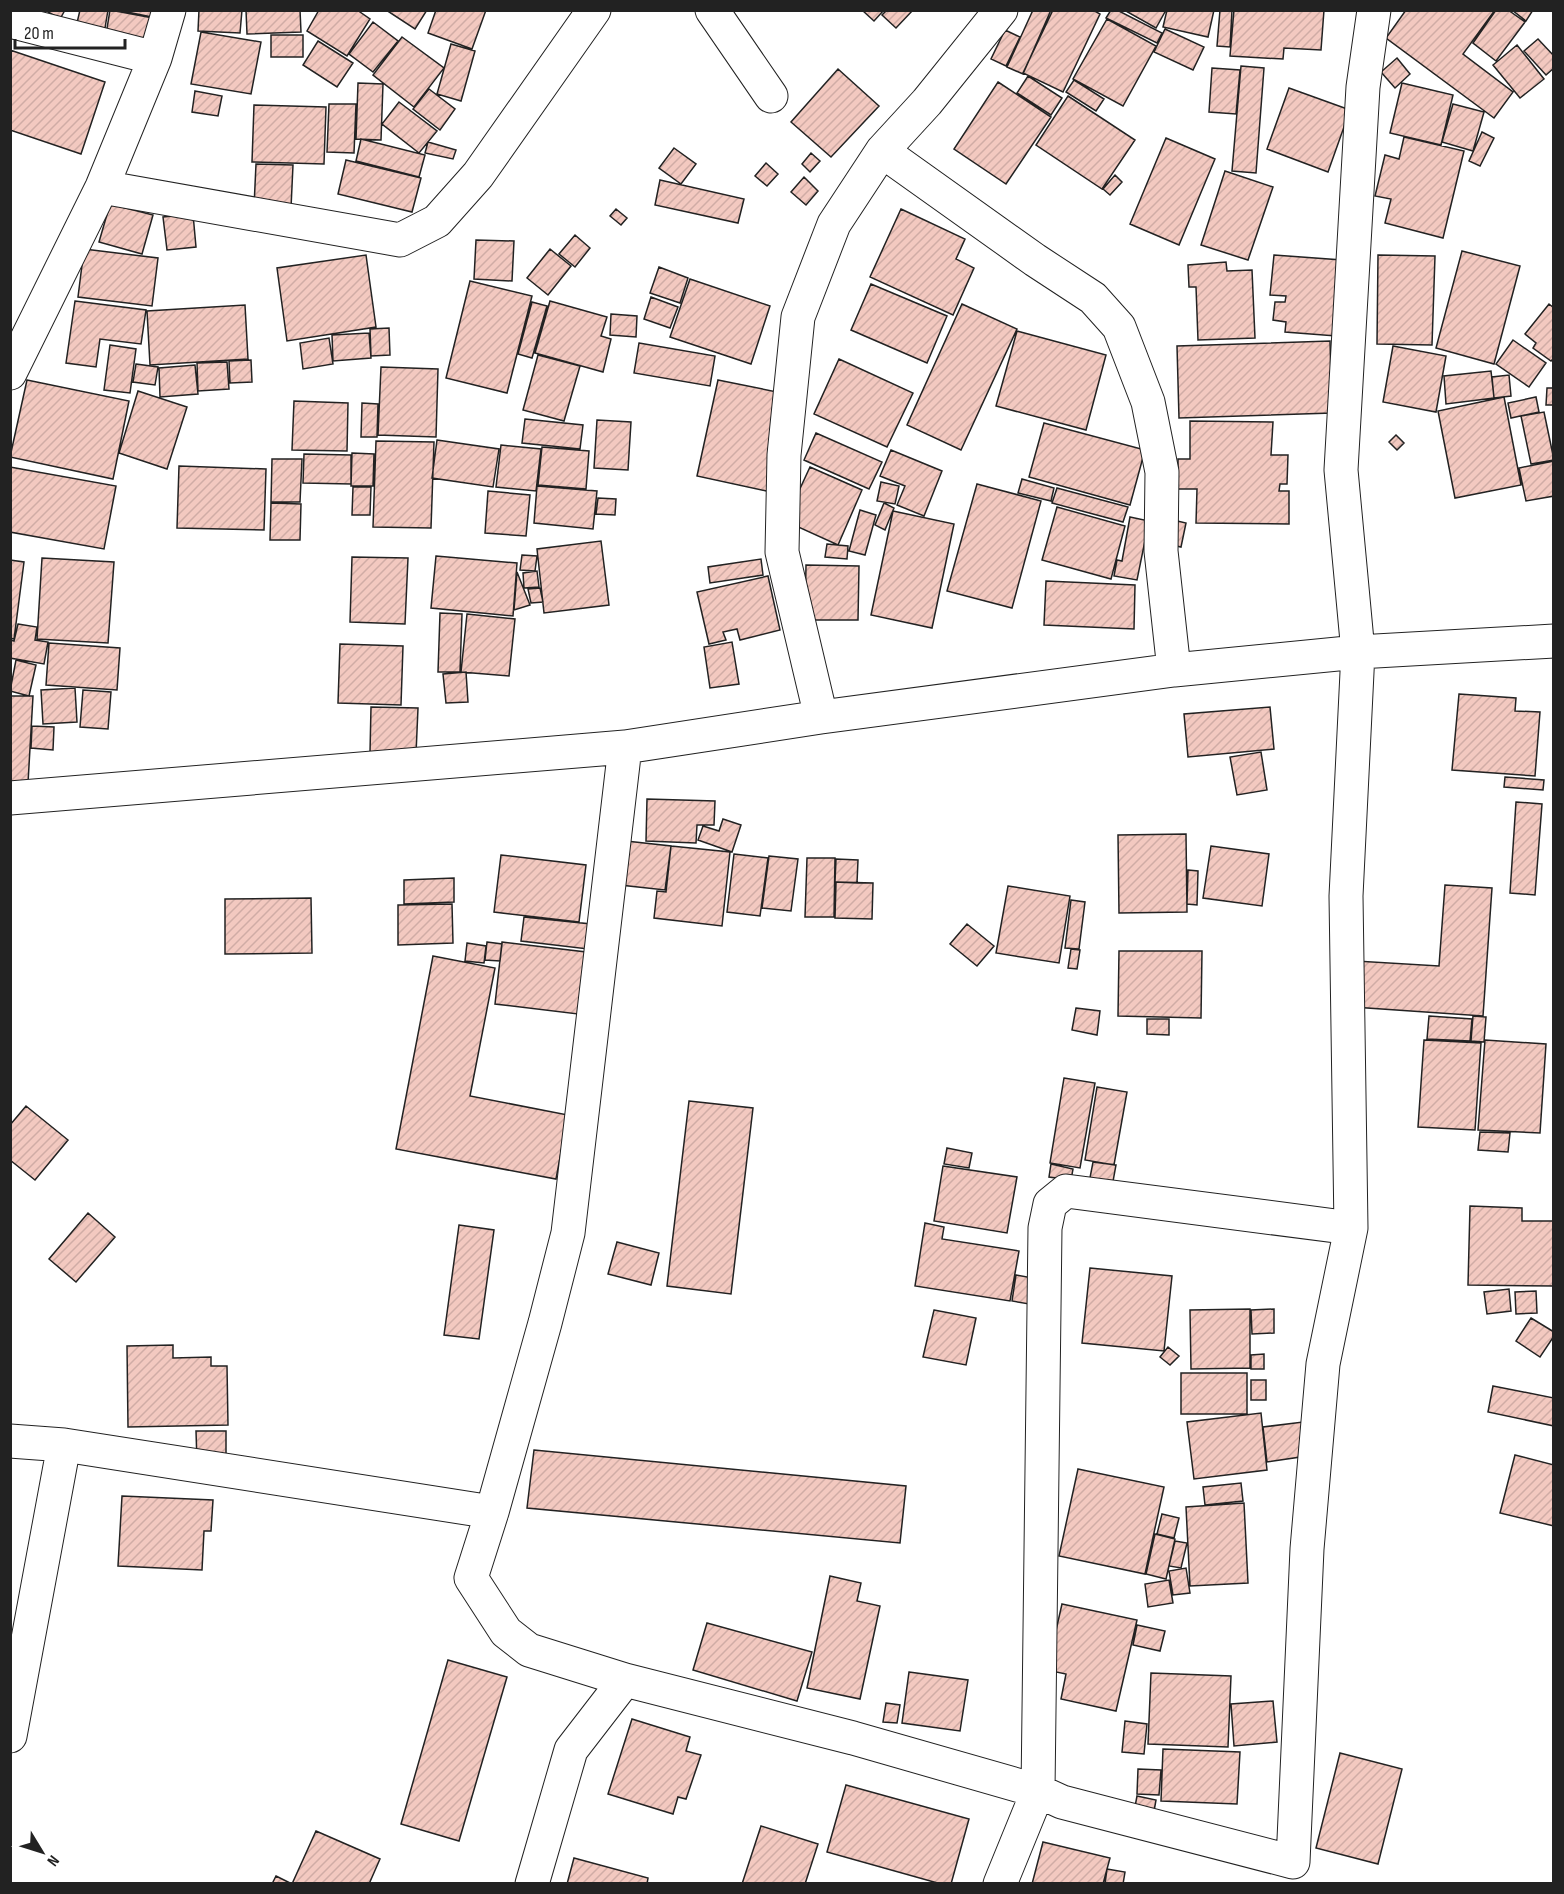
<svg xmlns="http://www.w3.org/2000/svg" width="1564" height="1894" viewBox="0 0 1564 1894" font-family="'Sofia Sans Condensed',sans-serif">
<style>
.building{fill:url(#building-hatch);stroke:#222;stroke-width:1.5}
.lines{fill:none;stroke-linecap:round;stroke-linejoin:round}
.minor-casing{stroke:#222;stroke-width:35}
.minor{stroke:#fff;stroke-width:33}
</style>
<defs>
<pattern id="building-hatch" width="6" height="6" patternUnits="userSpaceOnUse" patternTransform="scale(1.5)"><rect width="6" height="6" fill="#f3c9c0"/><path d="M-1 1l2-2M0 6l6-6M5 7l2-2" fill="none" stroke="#d0aca5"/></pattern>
</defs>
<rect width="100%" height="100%" fill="#fff"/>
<!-- building -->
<path class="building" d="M49 10H65L60 19 48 12Z
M80 10H108L105 28 77 23Z
M110 10 153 18 149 42 106 35Z
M117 10H158L157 18Z
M199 10H242L240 33 198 31Z
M246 10H300L301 32 247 34Z
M319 10H357L370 19 347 56 307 31Z
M386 10H427L415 29Z
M436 10H486L472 49 428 33Z
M862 10H884L874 21Z
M887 10H913L896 28 882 15Z
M1033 10H1051L1023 74 1007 67Z
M1053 10H1093L1100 14 1063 92 1023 73Z
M1111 10H1117L1162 33 1157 43 1106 18Z
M1124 10H1166L1156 28Z
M1167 10H1214L1208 37 1163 27Z
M1220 10H1232L1230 47 1217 46Z
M1234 10H1324L1321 50 1284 48 1283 59 1230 56Z
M1406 10H1495L1463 54 1513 92 1494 118 1386 38Z
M1496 10H1508L1525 22 1496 61 1473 43Z
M1512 10H1533L1526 21Z
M1107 19 1156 46 1123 106 1073 79Z
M373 22 398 41 373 72 349 54Z
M1165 29 1204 47 1193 70 1154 52Z
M1005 30 1020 37 1006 66 991 59Z
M201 32 261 42 251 94 191 84Z
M271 35H303V57H271Z
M402 37 444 68 414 107 373 75Z
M1538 39 1554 56V68L1546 75 1524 51Z
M318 41 353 63 337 87 303 65Z
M451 44 475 51 461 101 437 94Z
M1517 45 1544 79 1520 98 1493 65Z
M10 50 105 82 81 154 10 130Z
M1397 58 1410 74 1395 88 1381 72Z
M1241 66 1264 68 1256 173 1232 171Z
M1212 68 1240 70 1236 114 1209 112Z
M838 69 879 106 831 157 791 122Z
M1028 76 1062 98 1051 115 1017 93Z
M1074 80 1104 99 1096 111 1066 92Z
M998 82 1051 117 1006 184 954 149Z
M358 83 383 84 381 140 356 139Z
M1402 83 1453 95 1441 145 1390 133Z
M1289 88 1350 110 1328 172 1267 149Z
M429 89 455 109 440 130 413 109Z
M195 91 222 96 218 116 192 112Z
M1068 96 1135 140 1102 189 1036 145Z
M399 102 437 131 419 153 382 124Z
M329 104H356L354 153 327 152Z
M1453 104 1484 112 1473 151 1442 142Z
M254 105 326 107 324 164 252 162Z
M1482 132 1494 138 1480 166 1469 161Z
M1404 137 1464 151 1443 238 1385 223 1391 199 1375 196 1385 155 1399 159Z
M1166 138 1215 159 1179 245 1130 224Z
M361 139 425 155 419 177 356 161Z
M428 142 456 150 453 159 425 153Z
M674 148 696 164 681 184 659 168Z
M811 153 820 161 810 172 802 164Z
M346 160 421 178 412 212 338 194Z
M766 163 778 174 767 186 755 176Z
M256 164 293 165 291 208 254 207Z
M1225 171 1273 187 1248 260 1201 245Z
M1115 175 1122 182 1110 195 1103 189Z
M804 177 818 191 806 205 791 192Z
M660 180 744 199 738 223 655 205Z
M110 204 153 215 142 254 99 242Z
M616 209 627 218 621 225 610 216Z
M901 209 965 239 956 259 974 268 953 315 870 277Z
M193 214 196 247 167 250 163 217Z
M575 235 590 248 575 267 559 254Z
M476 240 514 241 512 281 474 279Z
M84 249 158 258 152 306 78 297Z
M550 249 571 266 548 295 527 278Z
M1462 251 1520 266 1494 364 1436 348Z
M366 255 376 327 287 341 277 268Z
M1274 255 1342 260 1336 336 1285 332 1286 322 1273 320 1275 302H1285L1286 296 1270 295Z
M1378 255 1435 256 1432 345 1377 344Z
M1226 262 1227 271 1252 270 1255 338 1198 340 1196 287H1189L1188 265Z
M659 267 688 278 680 303 650 293Z
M690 279 770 306 751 364 670 337Z
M470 281 532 296 507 393 446 378Z
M871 284 947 316 927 363 851 330Z
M651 297 678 307 670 328 644 319Z
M75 301 146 310 141 344 100 339 96 367 66 363Z
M550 301 607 317 601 336 611 339 603 372 535 353Z
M532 302 547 306 532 358 518 354Z
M962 304 1017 329 961 450 907 425Z
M1549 304 1554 308V358L1551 361 1533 348 1536 343 1525 334Z
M245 305 248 359 150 365 147 311Z
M611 314 637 316 636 337 610 335Z
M389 328 390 355 371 356 370 329Z
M1017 331 1106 355 1086 430 996 406Z
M369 333 371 358 333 361 332 335Z
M329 338 333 364 303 369 300 343Z
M1513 340 1546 363 1529 387 1496 364Z
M1330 341 1332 413 1179 418 1177 346Z
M639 343 715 356 710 386 634 373Z
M110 345 136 349 130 393 104 390Z
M1393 346 1446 356 1436 412 1383 402Z
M538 355 580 366 564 421 523 410Z
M839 359 913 393 887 447 814 414Z
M251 360 252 382 230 383 229 361Z
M227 362 229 389 198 391 197 363Z
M136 364 158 367 155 385 133 382Z
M195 365 198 394 160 397 159 368Z
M381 367 438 369 436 437 378 435Z
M1491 371 1494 398 1446 404 1444 376Z
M1509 375 1511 396 1494 398 1492 377Z
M27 380 129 401 113 479 10 457Z
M718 380 792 395 771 492 697 476Z
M1547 388H1554V405H1546Z
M138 391 187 407 167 469 119 453Z
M1504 397 1521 485 1455 498 1438 411Z
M1536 397 1539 412 1511 418 1508 403Z
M294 401 348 403 347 451 292 450Z
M362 403 378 404 377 437H361Z
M1544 412 1554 460 1531 464 1521 416Z
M525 419 583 425 580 449 522 443Z
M597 420 631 422 628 470 594 468Z
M1190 421 1273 422 1271 455H1288L1287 484H1280L1279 491H1289V524L1196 523 1197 489H1178V459H1190Z
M1044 423 1145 450 1130 505 1029 477Z
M816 433 882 462 869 489 804 460Z
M1396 435 1404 443 1397 450 1389 442Z
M437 440 499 449 493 487 432 478Z
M376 441 434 442 431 528 373 527Z
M501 445 541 449 536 491 496 487Z
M542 447 589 451 586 489 538 485Z
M891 450 942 471 924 516 897 505 905 486 880 476Z
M352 453 374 454 373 486H351Z
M304 454 351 455V484L303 483Z
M272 459H302L300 502H271Z
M1554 461V496L1526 501 1519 468Z
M179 466 266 469 264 530 177 528Z
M10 467 116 486 104 549 10 532Z
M810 467 862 490 838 545 785 521Z
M1022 479 1054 488 1051 501 1018 493Z
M881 482 899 486 895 504 877 501Z
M977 484 1041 501 1012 608 947 591Z
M537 486 597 491 593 529 534 523Z
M353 487H371L370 515H352Z
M1057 488 1128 507 1123 522 1052 503Z
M488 491 530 495 526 536 485 533Z
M598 498 616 499 615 515 596 514Z
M271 503 301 504 300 540H270Z
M884 503 894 508 885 530 875 525Z
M1057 507 1125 526 1111 579 1042 560Z
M860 510 876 515 865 555 849 551Z
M893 511 954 524 932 628 871 615Z
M1130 517 1149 521 1137 580 1114 576 1117 560 1122 561Z
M1169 519 1186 523 1181 547 1163 543Z
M601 541 609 605 544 613 537 549Z
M827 544 848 546 847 559 825 557Z
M522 555 537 556 535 571 520 570Z
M436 556 517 563 513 616 431 608Z
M352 557 408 558 405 624 350 622Z
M42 558 114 562 108 643 37 639Z
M761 559 763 575 710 583 708 567Z
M10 560 24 562 14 639 10 638Z
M806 565 859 566 858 620H805Z
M537 571 539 587 524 588 523 573Z
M517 572 530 605 514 610Z
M768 576 780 630 740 640 737 629 723 632 726 640 709 644 697 592Z
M1046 581 1135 585 1134 629 1044 625Z
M540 588 543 602 531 603 528 589Z
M440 613 462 614 460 672H438Z
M467 614 515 619 509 676 461 672Z
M18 624 37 627 35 640 48 642 44 664 10 658V640L14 641Z
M732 642 739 684 710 688 704 647Z
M49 643 120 648 117 690 46 685Z
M340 644 403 646 401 705 338 703Z
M16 660 36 665 29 696 10 691Z
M466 672 468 702 446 703 443 674Z
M75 688 77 722 43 724 41 690Z
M83 690 111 692 108 729 80 727Z
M1459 694 1516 698 1515 711 1540 712 1535 776 1452 770Z
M10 696H33L28 783 10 782Z
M371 707 418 708 416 754 370 753Z
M1270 707 1274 749 1188 757 1184 714Z
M32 726 54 727 53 750 31 748Z
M1261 752 1267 790 1237 795 1230 757Z
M1505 777 1544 780 1543 790 1504 787Z
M647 799 715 801 714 825H697L696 843 646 841Z
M1516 802 1542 804 1535 895 1510 893Z
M723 819 741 825 732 852 698 840 703 826 719 831Z
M1186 834 1187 912 1119 913 1118 835Z
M626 841 671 846 665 890 620 885Z
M671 846 730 852 722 926 654 918 657 891 666 892Z
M1211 846 1269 854 1262 906 1203 898Z
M734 854 768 858 760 916 727 912Z
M501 855 586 865 579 922 494 912Z
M769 856 798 859 791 911 762 908Z
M807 858H835L834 917H805Z
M836 859 858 860 857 883 835 882Z
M1188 870 1198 871 1197 905 1187 904Z
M454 878V902L404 904V880Z
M836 882 873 883 872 919 835 918Z
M1445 885 1492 888 1483 1016 1353 1007 1356 961 1439 966Z
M1008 886 1070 896 1059 963 996 953Z
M311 898 312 953 225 954V899Z
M1071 900 1085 902 1079 949 1065 948Z
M452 904 453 943 398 945V905Z
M524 917 591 924 588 949 521 941Z
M967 924 994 946 977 966 950 944Z
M487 942 502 944 500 961 485 960Z
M502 942 586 952 578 1014 495 1004Z
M467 943 486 946 484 963 465 961Z
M1071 949 1080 950 1077 969 1068 968Z
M1119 951H1202L1201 1018 1118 1016Z
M433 956 495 968 470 1096 568 1115 556 1179 396 1149Z
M1076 1008 1100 1011 1097 1035 1072 1030Z
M1429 1016 1472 1019 1470 1041 1427 1039Z
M1473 1016 1486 1017 1484 1042 1471 1041Z
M1147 1019H1169V1035L1147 1034Z
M1424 1040 1481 1043 1475 1130 1418 1127Z
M1485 1040 1546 1044 1540 1133 1478 1130Z
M1064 1078 1095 1083 1080 1168 1050 1163Z
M1097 1087 1127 1092 1114 1165 1085 1160Z
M689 1101 753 1108 731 1294 667 1286Z
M26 1106 68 1140 35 1180 10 1160V1125Z
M1480 1132 1510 1133 1508 1152 1478 1150Z
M947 1148 972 1153 969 1168 944 1164Z
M1093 1162 1116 1165 1112 1187 1089 1183Z
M1051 1164 1073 1169 1071 1180 1049 1177Z
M943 1166 1017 1177 1007 1233 934 1221Z
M1470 1206 1522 1208V1221H1554V1286L1468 1285Z
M88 1213 115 1237 76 1282 49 1259Z
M925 1223 944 1227 942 1239 1019 1251 1010 1301 915 1286Z
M459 1225 494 1230 479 1339 444 1335Z
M617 1242 659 1253 651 1285 608 1274Z
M1090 1268 1172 1276 1164 1351 1082 1343Z
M1016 1275 1033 1278 1029 1304 1012 1301Z
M1509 1289 1511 1311 1487 1314 1484 1292Z
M1536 1291 1537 1313 1516 1314 1515 1292Z
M1250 1309V1368L1191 1369 1190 1310Z
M1274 1309V1333L1252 1334 1251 1310Z
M934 1310 976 1318 966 1365 923 1357Z
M1531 1318 1554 1332V1336L1540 1357 1516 1341Z
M173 1345V1358L211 1357V1366H227L228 1425 128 1427 127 1346Z
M1168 1347 1179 1356 1170 1365 1160 1357Z
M1264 1354V1369H1251V1355Z
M1181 1373H1247V1414H1181Z
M1251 1380H1266V1400H1251Z
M1493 1386 1554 1398V1426L1488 1412Z
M1261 1413 1267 1470 1194 1479 1187 1422Z
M1303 1422 1307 1456 1267 1462 1263 1427Z
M196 1431H226V1461L197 1462Z
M534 1450 906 1486 900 1543 527 1508Z
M1515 1455 1554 1465V1526L1500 1513Z
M1078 1469 1164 1487 1145 1574 1059 1556Z
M1241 1483 1243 1501 1205 1505 1203 1487Z
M122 1496 213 1500 211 1531H204L202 1570 118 1566Z
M1244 1503 1248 1583 1190 1586 1186 1507Z
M1162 1514 1179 1518 1174 1538 1157 1534Z
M1155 1534 1175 1539 1166 1579 1146 1574Z
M1175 1541 1187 1543 1181 1568 1169 1566Z
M1186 1568 1190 1593 1173 1595 1169 1571Z
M830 1576 861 1583 857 1601 880 1606 860 1699 807 1688Z
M1169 1580 1173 1603 1148 1607 1145 1584Z
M1062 1604 1137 1620 1116 1711 1061 1699 1066 1674 1047 1670Z
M707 1623 812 1652 797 1701 693 1670Z
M1137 1625 1165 1631 1160 1651 1133 1645Z
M448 1660 507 1677 459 1841 401 1824Z
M909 1672 968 1680 960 1731 902 1723Z
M1151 1673 1231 1676 1228 1747 1148 1744Z
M1273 1701 1277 1742 1234 1746 1231 1704Z
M886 1703 900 1705 897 1723 883 1722Z
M632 1719 690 1737 686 1751 701 1755 686 1799 678 1797 673 1814 608 1794Z
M1125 1721 1147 1724 1144 1754 1122 1752Z
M1163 1749 1240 1752 1237 1804 1161 1801Z
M1340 1753 1402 1769 1378 1864 1316 1848Z
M1138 1769 1161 1770 1159 1795 1137 1794Z
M846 1785 969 1819 951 1884H941L827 1852Z
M1137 1796 1156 1800 1153 1817 1134 1812Z
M761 1826 818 1844 805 1884H742Z
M316 1831 380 1859 369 1884H292Z
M1043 1842 1110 1858 1103 1884H1032Z
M574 1858 648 1878 647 1884H567Z
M1107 1869 1125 1872 1123 1884H1105Z
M276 1876 292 1884H272Z"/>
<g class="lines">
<defs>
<path id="minor" d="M712 10 771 96
M1374 10 1363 87 1341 470 1358 652 1346 896 1351 1228 1323 1364 1307 1549 1293 1862 1062 1802 1038 1791 853 1738 625 1680 529 1650 506 1632 471 1578 492 1512 545 1323 568 1233 625 747 821 717 1174 670 1358 652 1554 641
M10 21 155 58 169 10
M882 151 927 102 1001 10
M102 187 400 240 437 221 478 175 594 10
M10 373 102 187 155 58
M821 717 782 552 784 455 798 317 834 224 882 151 1035 260 1093 298 1119 327 1148 402 1162 472 1161 551 1174 670
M10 798 625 747
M10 1441 64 1445 492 1512
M10 1736 64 1445
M532 1884 571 1750 625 1680
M1000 1884 1038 1791 1045 1228 1050 1204 1066 1191 1351 1228"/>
</defs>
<!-- minor casing -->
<use href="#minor" class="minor-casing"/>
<!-- minor -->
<use href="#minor" class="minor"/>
</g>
<!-- border -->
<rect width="1564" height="1894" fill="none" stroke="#222222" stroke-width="24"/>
<!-- north arrow -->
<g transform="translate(42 1852) rotate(128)" stroke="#ffffff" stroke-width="4.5" paint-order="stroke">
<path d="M0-4.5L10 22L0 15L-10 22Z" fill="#222222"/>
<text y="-9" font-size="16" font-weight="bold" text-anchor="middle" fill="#222222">N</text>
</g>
<!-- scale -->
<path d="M15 39v9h110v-9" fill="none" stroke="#222222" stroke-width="3"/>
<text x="24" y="39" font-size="18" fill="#222222" stroke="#ffffff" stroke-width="4.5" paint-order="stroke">20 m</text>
</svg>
